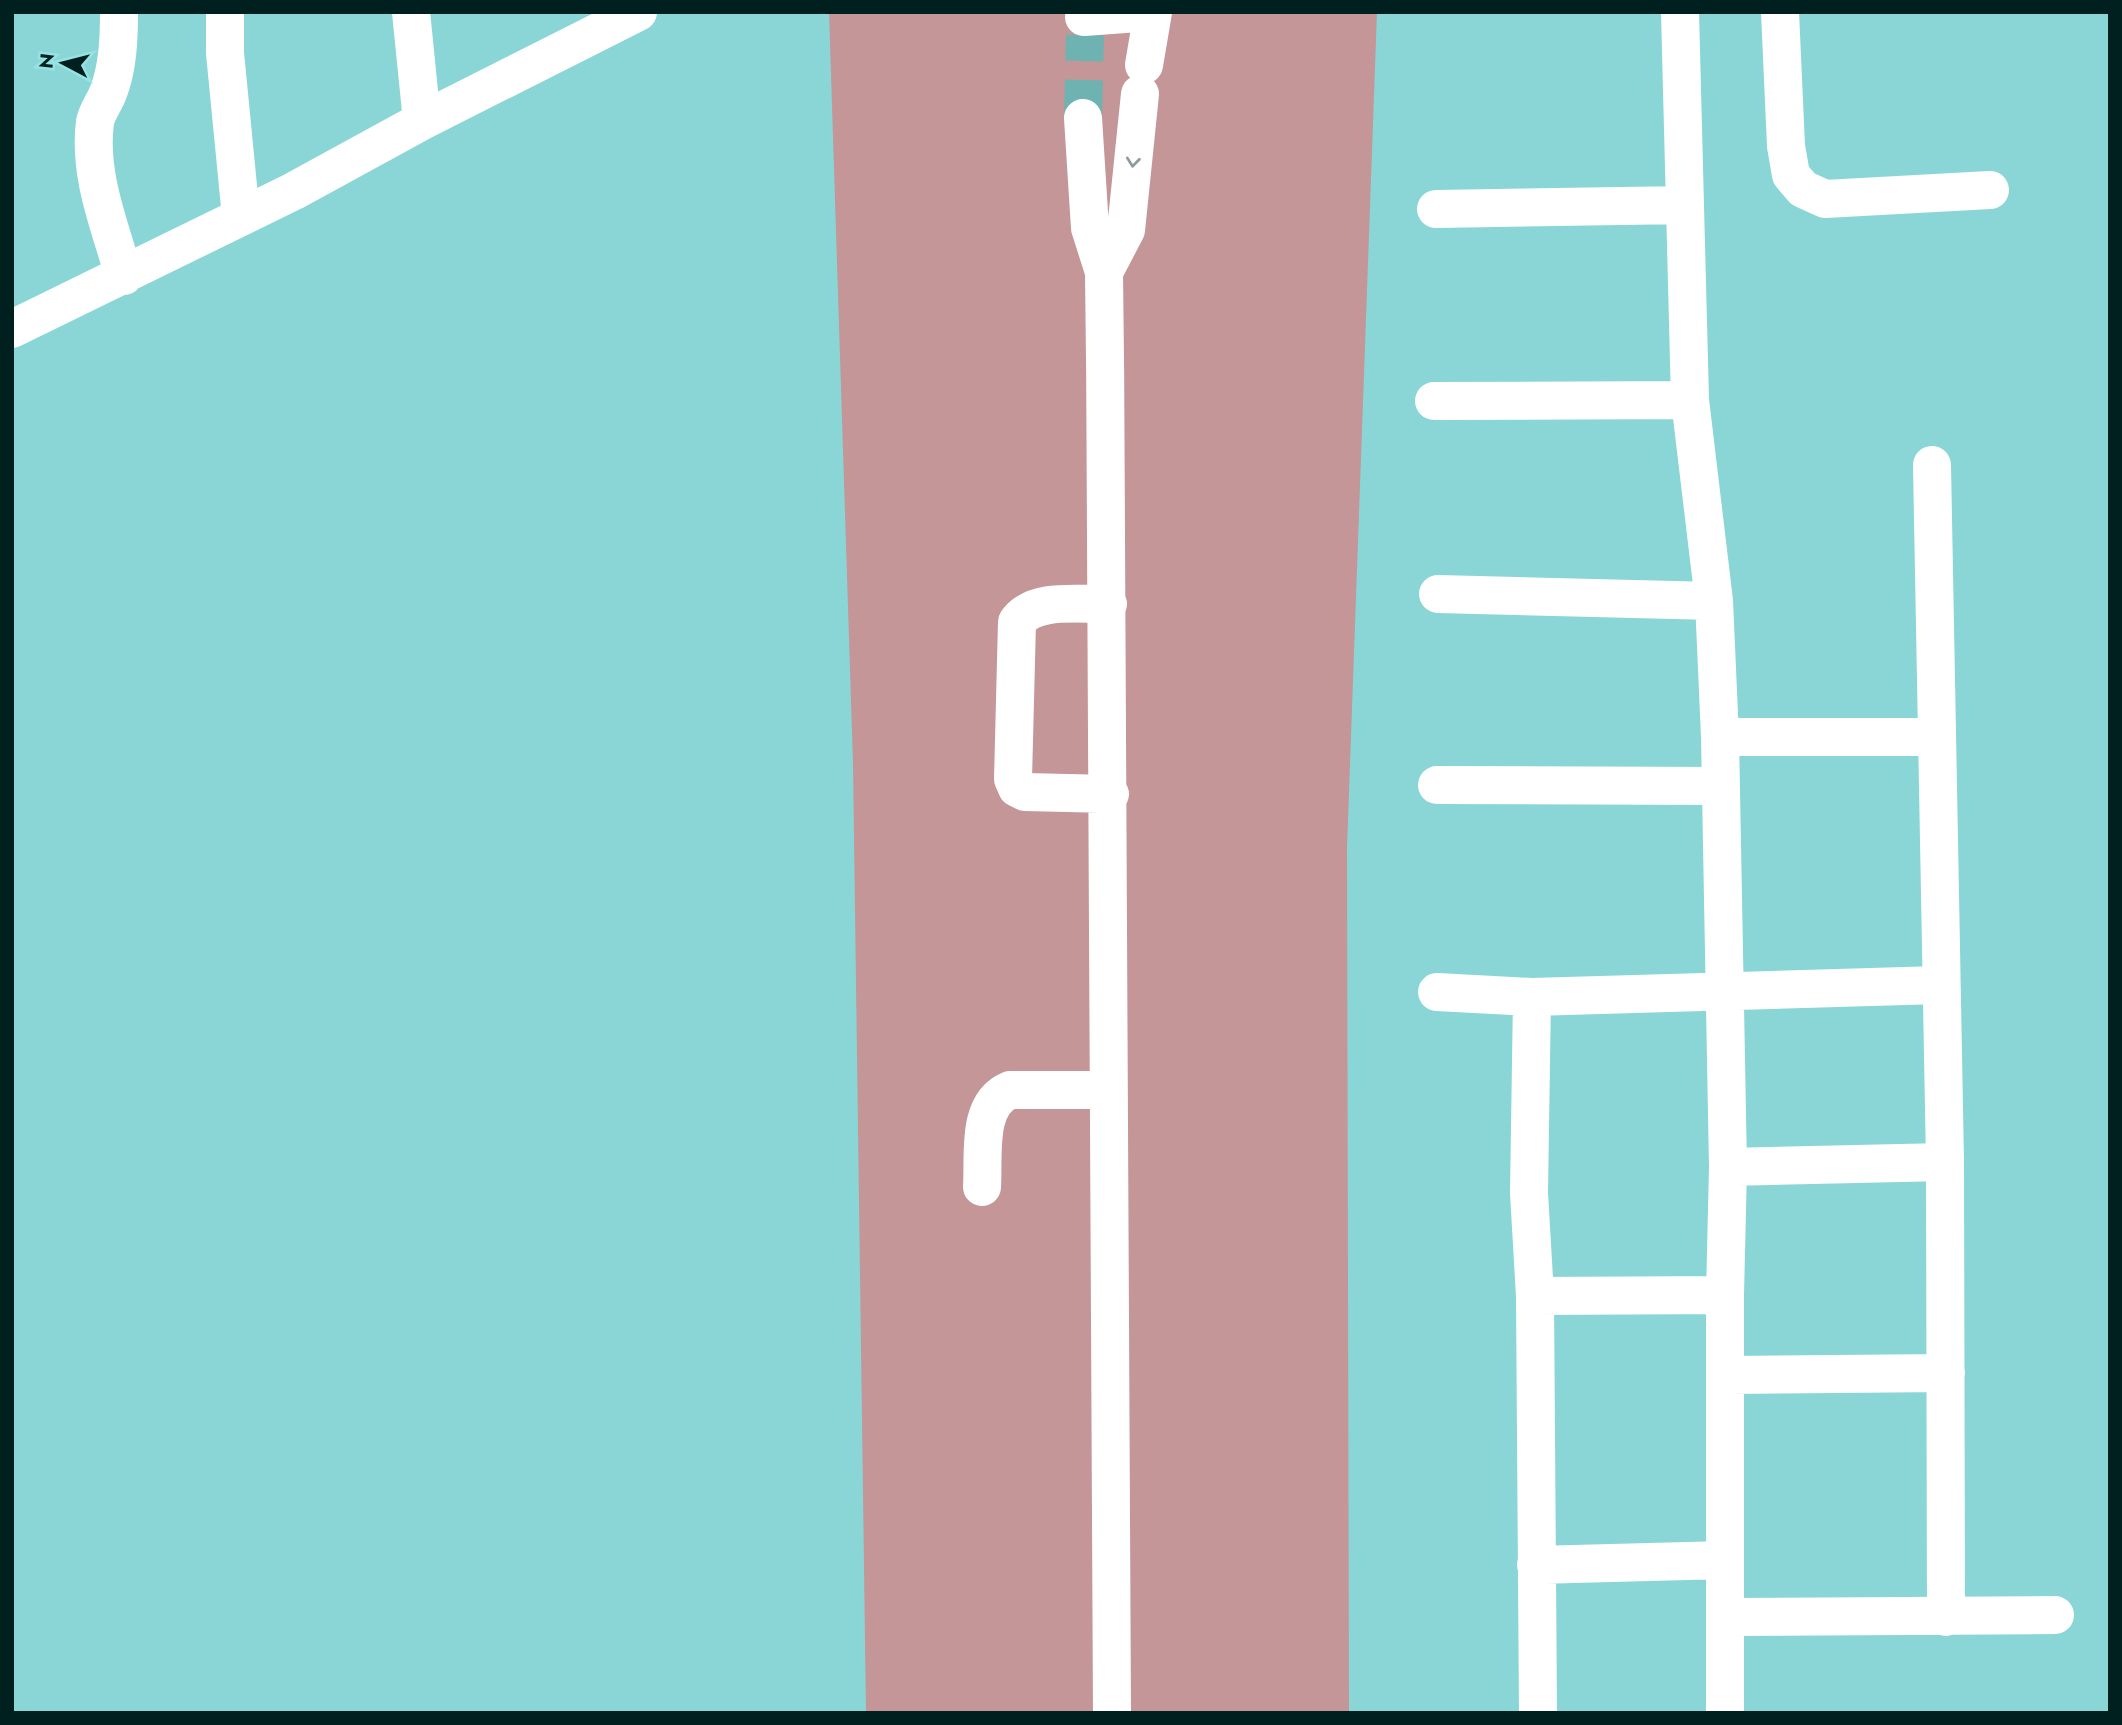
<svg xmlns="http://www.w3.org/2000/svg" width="2122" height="1725" viewBox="0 0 2122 1725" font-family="Jost,sans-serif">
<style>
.green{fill:#c49697}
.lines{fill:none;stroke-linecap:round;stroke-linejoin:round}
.minor-tunnel{stroke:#6eb2b2;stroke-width:38;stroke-dasharray:38 19;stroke-linecap:butt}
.minor{stroke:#fff;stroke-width:38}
.oneway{stroke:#8c9b9b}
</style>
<rect width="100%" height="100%" fill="#8ad6d7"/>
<!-- green -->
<path class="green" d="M829 12H1377L1347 848 1349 1713H866L853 764Z"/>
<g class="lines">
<!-- minor-tunnel -->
<path class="minor-tunnel" d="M1083 118 1085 35"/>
<!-- minor -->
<path class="minor" d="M119 12C119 38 118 68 108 93 104 103 97 112 95 122 88 175 110 226 124 276
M225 12V53L241 217
M411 12 422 121
M1680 12 1690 400 1714 601 1720 737 1728 1167 1725 1295V1713
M1780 12 1786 146 1791 175 1803 189 1825 199 1990 190
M1084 17 1152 12
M1144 65 1153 12
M1083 118 1090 228 1104 272C1110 752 1108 1232 1112 1713
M1436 209 1685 205
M1104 272 1126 230 1140 94
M12 329 294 191 422 121 638 12
M1434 401 1690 400
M1932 465 1945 1162 1946 1617
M1438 594 1714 601
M1108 604C1080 605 1034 597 1017 622L1013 779 1017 788 1025 792 1110 794
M1720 737H1937
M1437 785 1720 786
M1437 992 1532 997 1939 985
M1532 997 1529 1193 1535 1296 1538 1713
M1728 1167 1945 1162
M982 1187C984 1155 976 1104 1010 1090H1107
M1535 1296 1725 1295
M1727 1375 1946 1373
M1536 1565 1725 1560
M1725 1617 2055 1615"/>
</g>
<!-- one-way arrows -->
<defs><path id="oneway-chevron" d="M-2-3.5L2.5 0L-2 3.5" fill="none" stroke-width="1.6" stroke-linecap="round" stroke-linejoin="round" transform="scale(1.75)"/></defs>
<use class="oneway" href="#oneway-chevron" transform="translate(1133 162) rotate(96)"/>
<!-- border -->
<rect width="2122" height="1725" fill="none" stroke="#002020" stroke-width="28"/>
<!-- north arrow -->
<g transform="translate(63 63) rotate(277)" stroke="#97e3e4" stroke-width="5" paint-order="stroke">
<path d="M0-5L12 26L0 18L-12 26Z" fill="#002020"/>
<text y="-10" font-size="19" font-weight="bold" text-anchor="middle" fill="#002020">N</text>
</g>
</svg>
